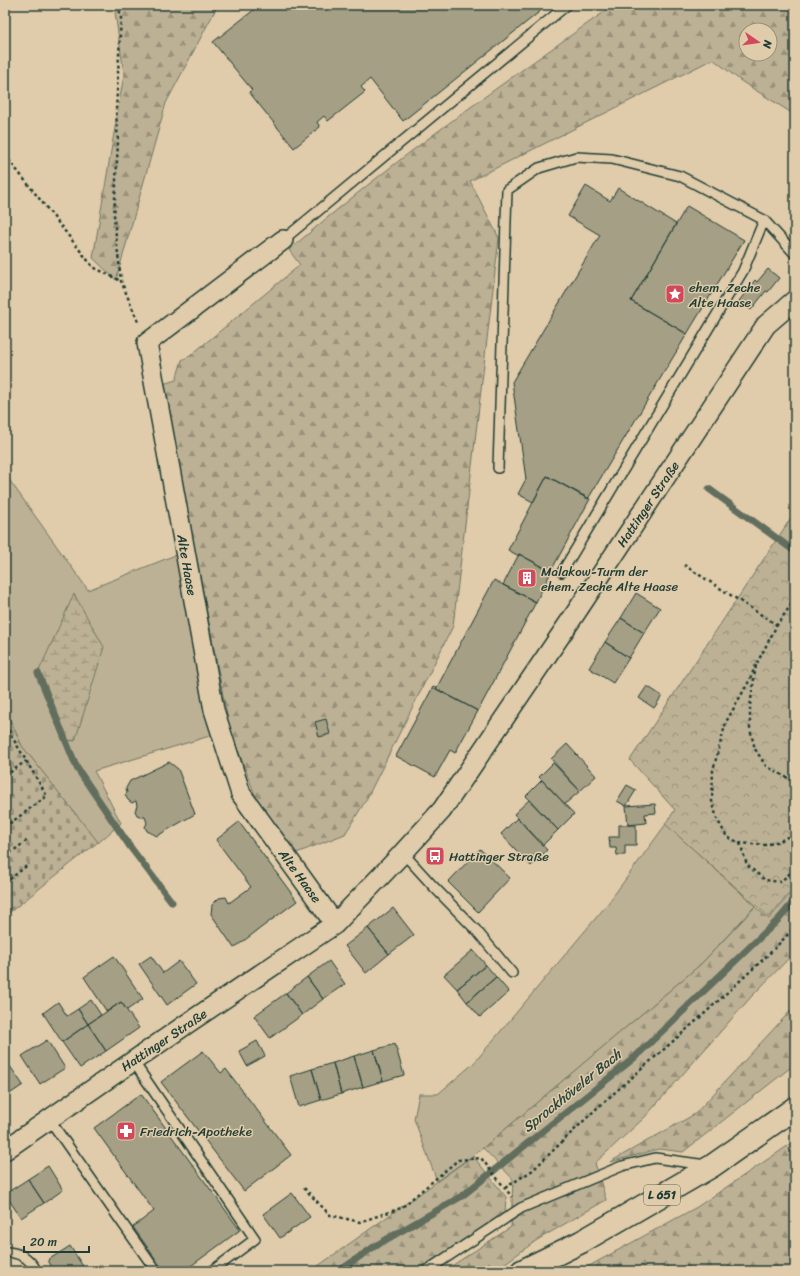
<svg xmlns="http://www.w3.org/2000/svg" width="800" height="1276" viewBox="0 0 800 1276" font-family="Sriracha,sans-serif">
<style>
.green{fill:#bdb195;stroke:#6e7764}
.forest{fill:url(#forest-firs);stroke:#6e7764;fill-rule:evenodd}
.wetland{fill:url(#wetland-marsh);stroke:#6e7764}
.cemetery{fill:url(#cemetery-stones);stroke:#6e7764}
.park{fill:url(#park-crowns);stroke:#6e7764}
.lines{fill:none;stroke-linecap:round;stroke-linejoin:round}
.stream{stroke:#626e5d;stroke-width:7}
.building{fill:#a49f85;stroke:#1f3d34}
.lane-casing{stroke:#1f3d34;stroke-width:12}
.street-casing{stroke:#1f3d34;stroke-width:22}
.primary-casing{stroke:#1f3d34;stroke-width:25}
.path{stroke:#1f3d34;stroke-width:2.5;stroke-dasharray:3 3;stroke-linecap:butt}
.lane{stroke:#e0cbaa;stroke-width:9}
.street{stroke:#e0cbaa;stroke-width:19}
.primary{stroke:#e0cbaa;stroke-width:22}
.labels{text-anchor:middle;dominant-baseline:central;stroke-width:3;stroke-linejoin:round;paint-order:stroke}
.shield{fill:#e0cbaa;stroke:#596857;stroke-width:1}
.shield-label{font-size:12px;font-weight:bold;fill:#1f3d34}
.poi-label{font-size:13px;fill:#1f3d34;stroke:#e0cbaa;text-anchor:start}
.street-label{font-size:13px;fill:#1f3d34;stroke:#e0cbaa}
.water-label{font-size:14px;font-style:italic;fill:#2a453b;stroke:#e0cbaa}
</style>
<defs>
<pattern id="forest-firs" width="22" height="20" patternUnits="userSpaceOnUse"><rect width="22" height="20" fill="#bdb195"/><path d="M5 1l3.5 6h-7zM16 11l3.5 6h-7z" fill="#99917a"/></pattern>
<pattern id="wetland-marsh" width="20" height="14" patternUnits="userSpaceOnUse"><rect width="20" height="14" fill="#bdb195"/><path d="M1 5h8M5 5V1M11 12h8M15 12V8" fill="none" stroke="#99917a"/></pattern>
<pattern id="cemetery-stones" width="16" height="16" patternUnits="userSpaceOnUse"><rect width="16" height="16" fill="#bdb195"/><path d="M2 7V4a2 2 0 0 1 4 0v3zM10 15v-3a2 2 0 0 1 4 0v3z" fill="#99917a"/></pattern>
<pattern id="park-crowns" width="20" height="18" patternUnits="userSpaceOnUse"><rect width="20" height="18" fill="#bdb195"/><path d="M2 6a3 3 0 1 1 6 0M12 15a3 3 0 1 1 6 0" fill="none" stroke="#99917a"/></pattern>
</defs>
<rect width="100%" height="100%" fill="#e0cbaa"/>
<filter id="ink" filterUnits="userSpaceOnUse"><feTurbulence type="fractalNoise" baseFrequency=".025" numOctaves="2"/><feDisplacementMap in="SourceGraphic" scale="8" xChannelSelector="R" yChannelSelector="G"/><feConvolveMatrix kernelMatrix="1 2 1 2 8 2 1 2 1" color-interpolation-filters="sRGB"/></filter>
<g filter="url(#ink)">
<!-- green -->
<path class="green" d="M5 474 88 590 178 554 213 735 94 771 121 823 98 843 22 746 5 709Z
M666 824 755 906 701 964 483 1148 437 1181 414 1119 419 1094H438L474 1063 606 906Z"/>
<!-- forest -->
<path class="forest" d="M114 5H218L166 103 116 280 93 258 124 74Z
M614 5H795V115L741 81 713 59 470 181 499 238 453 626 366 800 345 834 294 854 255 795 229 726 163 384 176 380 182 360 191 355 300 265 289 250C392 161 503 83 614 5ZM746 30H770V54H746Z
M795 888V952L751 997 644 1118 595 1163 606 1200 537 1240 504 1264 490 1271H444L511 1227 513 1179 483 1148 701 964 755 907 769 919Z
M795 1006V1064L683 1152 659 1149 610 1162 695 1114Z
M795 1141V1271H580L697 1207Z
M473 1156 506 1197 505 1213 417 1271H311Z"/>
<!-- wetland -->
<path class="wetland" d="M74 594 104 647 75 741 66 740 38 673Z"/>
<!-- cemetery -->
<path class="cemetery" d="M5 709 22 746 98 842 5 916Z"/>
<!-- park -->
<path class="park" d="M795 512V886L769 917 665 824 675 810 630 760Z"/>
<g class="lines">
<!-- stream -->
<path class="stream" d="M709 489 793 550 795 548
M38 673 77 768 131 848 172 902
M339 1271 375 1246 462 1196 634 1058 779 919 795 900"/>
</g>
<!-- building -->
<path class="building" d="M260 5H548L403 121 370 79 361 87 365 92 328 121 324 116 317 122 320 127 294 148 249 92 252 90 213 42Z
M586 186 610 201 618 188 676 224 631 301 687 334 588 499 547 476 533 502 518 494 526 479 512 382 600 235 568 216Z
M687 206 744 240 687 334 631 301Z
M768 269 779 278 768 292 766 291 751 310 739 301 755 280 757 282Z
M547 476 590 499 551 571 519 554V556L508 550Z
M519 554 551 572 536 602 503 585Z
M494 580 536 602 478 711 436 689Z
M636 593 660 608 644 633 621 618Z
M621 618 644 633 629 658 605 642Z
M605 642 629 658 613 683 589 668Z
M647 686 662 696 654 708 639 698Z
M433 687 478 711 455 753 450 750 435 777 396 756Z
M326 719 330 734 319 737 315 722Z
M567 744 596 776 580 791 551 759Z
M169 762 178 769 195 814 157 836 147 831 145 827 147 823 145 817H142L137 815 135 811 137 806 136 801 132 803 128 800 125 795 127 793 126 788 130 781Z
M553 763 580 791 565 804 539 777Z
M542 780 574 814 558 830 526 796Z
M627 785 636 790 626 806 617 801Z
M529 800 558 830 543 845 514 814Z
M655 804 656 813 645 814 646 823 628 825 626 806Z
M517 818 547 850 531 866 501 834Z
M239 822 297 901 234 948 211 914 212 905 219 898 226 897 229 903 251 887 216 840Z
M619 825H636V845H625V855H617L616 848H610L609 837H619Z
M480 849 510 878 478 912 448 882Z
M393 908 414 935 389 954 368 928Z
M368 928 389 954 366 973 345 946Z
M473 950 486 965 457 989 444 975Z
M114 956 143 999 127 1010 121 1002 107 1012 84 977Z
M151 956 163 973 179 961 196 984 167 1005 139 964Z
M329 961 345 984 323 999 307 977Z
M486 965 496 977 467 1002 457 989Z
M307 977 323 999 302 1015 286 993Z
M496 977 509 992 480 1017 467 1002Z
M286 993 302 1015 270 1038 254 1016Z
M91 1000 101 1015 88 1024 78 1009Z
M58 1002 67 1016 78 1009 88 1024 62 1042 43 1013Z
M121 1002 139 1028 106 1051 88 1024Z
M88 1024 106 1051 80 1068 62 1042Z
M47 1040 65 1068 40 1084 22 1056Z
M257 1041 265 1056 247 1066 239 1051Z
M395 1044 404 1075 383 1081 374 1050Z
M374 1050 383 1081 363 1087 354 1056Z
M203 1051 221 1073 226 1069 291 1155 244 1191 161 1082Z
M354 1056 363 1087 341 1094 333 1063Z
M5 1059 23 1085 5 1097Z
M333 1063 341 1094 321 1100 312 1069Z
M312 1069 321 1100 299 1107 290 1076Z
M141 1094 240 1230 184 1271H164L133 1227 154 1211 94 1128Z
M48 1166 63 1190 44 1203 28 1179Z
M28 1179 44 1203 21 1218 5 1194Z
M292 1193 310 1217 280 1238 263 1214Z
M70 1246 86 1271H54L48 1260Z"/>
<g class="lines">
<defs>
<path id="lane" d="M283 240 567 5
M498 468 507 190 539 168 576 157 612 159 680 176 764 220 795 254
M562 572 743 271 764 220
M403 853 433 886 476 930 512 973
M133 1061 255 1239 212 1271
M49 1119 156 1271
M5 1254 8 1252C24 1254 29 1259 37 1271
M426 1271 521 1208 622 1166 655 1158 706 1165"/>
<path id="street" d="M283 240 147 343 214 710 241 794 335 924
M5 1150 188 1023 335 924 400 856 442 810 575 614 766 325 795 300"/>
<path id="primary" d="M522 1271 581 1242 712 1166 795 1108"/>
</defs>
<!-- lane casing -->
<use href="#lane" class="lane-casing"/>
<!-- street casing -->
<use href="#street" class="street-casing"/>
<!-- primary casing -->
<use href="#primary" class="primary-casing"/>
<!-- path -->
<path class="path" d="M118 5 121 17 116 111 118 142 114 218 121 281 139 324
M5 155 93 267 121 281
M684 565 777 625
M795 599 777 625 756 665 750 706V729L755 749 766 766 795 782
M756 665 748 683 726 722 713 770 712 801 717 819 727 837 740 843 765 845 780 841 791 835 795 831
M5 725 47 796 5 827
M5 776 26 761
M740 843 747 865 765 880 780 882 795 869
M431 853 435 856
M5 857 29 839
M5 883 29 864
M304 1188 330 1215 360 1222 401 1208 458 1160 481 1158 512 1197
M505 1188 533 1170 596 1109 704 1014 769 954 795 927"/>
<!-- lane -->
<use href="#lane" class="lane"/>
<!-- street -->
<use href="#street" class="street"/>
<!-- primary -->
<use href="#primary" class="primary"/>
</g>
</g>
<!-- icons -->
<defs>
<symbol id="sight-square" viewBox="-11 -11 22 22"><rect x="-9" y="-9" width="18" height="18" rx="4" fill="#d1495b" stroke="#e0cbaa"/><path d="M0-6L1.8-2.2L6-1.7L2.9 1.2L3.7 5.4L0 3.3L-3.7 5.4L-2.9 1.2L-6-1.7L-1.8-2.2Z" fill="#fff"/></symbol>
<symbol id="building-square" viewBox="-11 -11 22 22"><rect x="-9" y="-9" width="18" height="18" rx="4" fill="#d1495b" stroke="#e0cbaa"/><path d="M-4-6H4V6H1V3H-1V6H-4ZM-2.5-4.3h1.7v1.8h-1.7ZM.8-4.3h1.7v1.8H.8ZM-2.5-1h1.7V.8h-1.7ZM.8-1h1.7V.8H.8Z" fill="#fff"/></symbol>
<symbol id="bus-square" viewBox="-11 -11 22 22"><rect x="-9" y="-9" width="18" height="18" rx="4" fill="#d1495b" stroke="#e0cbaa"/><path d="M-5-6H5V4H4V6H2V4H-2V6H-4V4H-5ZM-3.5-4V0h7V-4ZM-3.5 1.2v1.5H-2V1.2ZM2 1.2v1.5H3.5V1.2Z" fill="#fff"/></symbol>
<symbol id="pharmacy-square" viewBox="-11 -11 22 22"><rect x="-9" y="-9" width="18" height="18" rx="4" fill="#d1495b" stroke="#e0cbaa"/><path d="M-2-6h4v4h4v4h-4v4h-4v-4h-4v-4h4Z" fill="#fff"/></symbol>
</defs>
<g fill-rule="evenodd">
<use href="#sight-square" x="664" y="283" width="22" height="22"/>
<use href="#building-square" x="516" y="567" width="22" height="22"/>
<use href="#bus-square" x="424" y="845" width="22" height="22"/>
<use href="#pharmacy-square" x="115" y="1120" width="22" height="22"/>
</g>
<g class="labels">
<!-- shield labels -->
<rect class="shield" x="644" y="1185" width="36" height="20" rx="3"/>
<g class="shield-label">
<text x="662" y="1195">L 651</text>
</g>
<!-- poi labels -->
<g class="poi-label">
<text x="689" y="287">ehem. Zeche<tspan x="689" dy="15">Alte Haase</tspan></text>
<text x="541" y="571">Malakow-Turm der<tspan x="541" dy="15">ehem. Zeche Alte Haase</tspan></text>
<text x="449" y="856">Hattinger Straße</text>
<text x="140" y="1131">Friedrich-Apotheke</text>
</g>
<!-- street labels -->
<g class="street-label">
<text transform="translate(648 504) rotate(-56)">Hattinger Straße</text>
<text transform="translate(187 565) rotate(80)">Alte Haase</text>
<text transform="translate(300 876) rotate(54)">Alte Haase</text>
<text transform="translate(164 1040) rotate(-34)">Hattinger Straße</text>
</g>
<!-- water labels -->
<g class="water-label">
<text transform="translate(572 1091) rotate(-39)">Sprockhöveler Bach</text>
</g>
</g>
<!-- margin -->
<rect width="800" height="1276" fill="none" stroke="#e0cbaa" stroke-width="20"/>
<rect x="10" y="10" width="780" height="1256" fill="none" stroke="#1f3d34" stroke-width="1.5" filter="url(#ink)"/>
<!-- north arrow -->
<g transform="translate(758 42) rotate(103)"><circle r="19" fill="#e0cbaa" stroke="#93927b"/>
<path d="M0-3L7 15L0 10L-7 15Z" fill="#d1495b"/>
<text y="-6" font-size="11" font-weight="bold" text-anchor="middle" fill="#1f3d34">N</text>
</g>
<!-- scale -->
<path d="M24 1246v6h65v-6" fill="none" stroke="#1f3d34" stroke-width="2"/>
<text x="30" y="1246" font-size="12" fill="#1f3d34" stroke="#e0cbaa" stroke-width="3" paint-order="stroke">20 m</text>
</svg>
